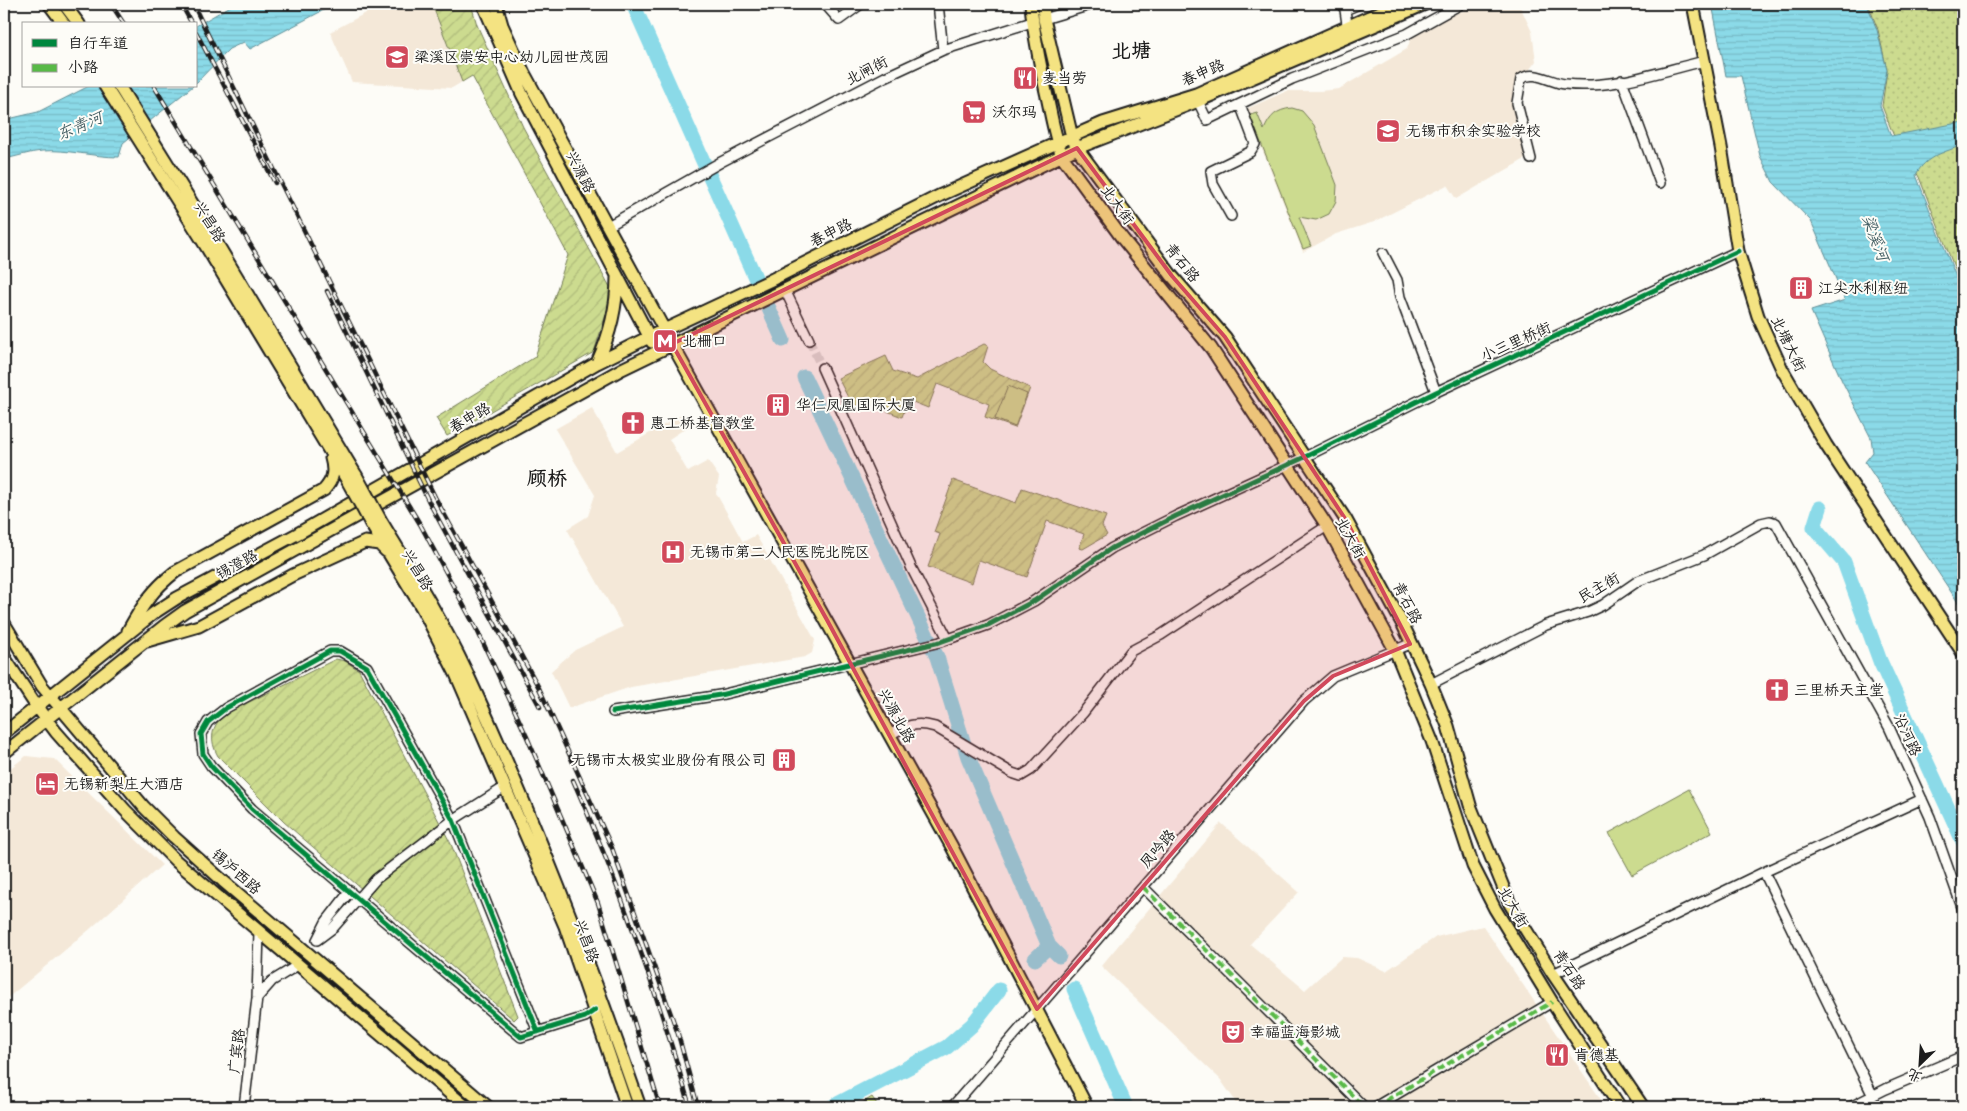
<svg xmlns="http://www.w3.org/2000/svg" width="1967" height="1111" viewBox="0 0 1967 1111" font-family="Pangolin,'LXGW WenKai TC',sans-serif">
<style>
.built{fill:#f4e8d8}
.park{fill:url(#park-dots);stroke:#747c56}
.garden{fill:url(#garden-furrows);stroke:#747c56}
.pitch{fill:#ccdb8f;stroke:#747c56}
.water{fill:url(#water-rules);stroke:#5f8e96}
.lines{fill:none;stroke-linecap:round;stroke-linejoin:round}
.river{stroke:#8bdae8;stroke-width:15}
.minor-tunnel{stroke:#dbdad6;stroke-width:9;stroke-dasharray:9 4.5;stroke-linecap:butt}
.minor-casing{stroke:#1c1c1c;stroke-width:12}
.major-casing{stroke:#1c1c1c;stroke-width:15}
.minor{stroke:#fdfcf7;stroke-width:9}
.major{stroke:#f4e382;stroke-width:11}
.rail-casing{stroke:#1c1c1c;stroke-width:4.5}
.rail{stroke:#fdfcf7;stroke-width:2.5;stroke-dasharray:8;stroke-linecap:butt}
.major-bridge-casing{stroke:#1c1c1c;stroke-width:15;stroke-linecap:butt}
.major-bridge{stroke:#f4e382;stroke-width:11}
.quiet{stroke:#58b947;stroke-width:4;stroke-dasharray:8 4;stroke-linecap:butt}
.cycleway-casing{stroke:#fdfcf7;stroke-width:8}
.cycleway{stroke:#00873e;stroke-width:5}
.marked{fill:#d1495b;fill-opacity:0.2;stroke:#d1495b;stroke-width:4;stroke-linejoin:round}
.labels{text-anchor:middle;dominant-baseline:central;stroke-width:4;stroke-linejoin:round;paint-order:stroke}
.poi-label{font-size:15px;fill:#1c1c1c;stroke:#fdfcf7;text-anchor:start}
.street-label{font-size:15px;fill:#1c1c1c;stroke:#fdfcf7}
.water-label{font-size:16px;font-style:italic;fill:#435e63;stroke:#fdfcf7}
.district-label{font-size:20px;font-weight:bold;fill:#1c1c1c;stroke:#fdfcf7}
</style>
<defs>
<pattern id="park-dots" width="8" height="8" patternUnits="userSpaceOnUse" patternTransform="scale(1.25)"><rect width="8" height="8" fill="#ccdb8f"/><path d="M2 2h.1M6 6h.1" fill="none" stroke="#afbb7b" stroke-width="1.8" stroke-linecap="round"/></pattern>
<pattern id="garden-furrows" width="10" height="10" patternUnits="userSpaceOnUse" patternTransform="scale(1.25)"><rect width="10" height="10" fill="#ccdb8f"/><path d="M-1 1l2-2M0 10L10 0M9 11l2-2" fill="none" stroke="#afbb7b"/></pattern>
<pattern id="water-rules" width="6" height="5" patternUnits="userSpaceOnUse" patternTransform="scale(1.25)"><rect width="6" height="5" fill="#8bdae8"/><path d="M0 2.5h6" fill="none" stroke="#77bac6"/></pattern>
</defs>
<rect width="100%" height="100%" fill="#fdfcf7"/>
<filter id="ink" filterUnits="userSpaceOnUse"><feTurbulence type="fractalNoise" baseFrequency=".02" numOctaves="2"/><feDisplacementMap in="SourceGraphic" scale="10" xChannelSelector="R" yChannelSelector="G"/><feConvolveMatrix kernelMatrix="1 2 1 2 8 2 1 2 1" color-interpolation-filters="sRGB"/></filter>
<g filter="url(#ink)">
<!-- built -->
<path class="built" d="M383 4H432L462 82 452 88 352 82 330 32Z
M1478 4H1519L1532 32 1536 61 1527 73 1513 103 1514 115 1528 147 1525 159 1456 199 1447 185 1374 222 1336 234 1303 252 1246 109 1287 91H1320L1339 89 1407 49 1413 32Z
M592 408 617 452 683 414 689 426 669 439 688 472 708 461 719 477 716 493 743 542 756 535 815 640 812 653 805 657 631 687 569 708 551 671 575 650 623 627 567 529 588 516 595 495 555 429Z
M26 756 54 759 162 865 89 930 4 1001V773Z
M1221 823 1299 892 1250 944 1305 990 1342 957 1357 958 1386 971 1436 937 1483 926 1606 1107H1236L1234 1099 1220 1079 1101 966Z"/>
<!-- park -->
<path class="park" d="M1868 4H1963V290L1919 177 1893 134 1882 106 1887 70 1878 30Z"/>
<!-- garden -->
<path class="garden" d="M432 4H471L477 25 523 127 610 287 608 308 594 352 447 436 436 418 535 357 568 255 472 76 462 82Z
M984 344 988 346 983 362 990 369 1030 388 1015 428 985 417 989 404 937 384 928 408 908 400 902 417 860 400 855 411 838 378 886 356 893 371 917 379Z
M953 480 1016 503 1022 488 1106 516 1102 526 1107 535 1083 549 1079 548 1084 534 1047 521 1027 577 979 560 972 583 928 567 940 534 934 532Z
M336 659 345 661 359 670 451 844 518 1016 514 1020 284 822 218 756C209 740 211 726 225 714Z"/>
<!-- pitch -->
<path class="pitch" d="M1292 108 1302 111 1314 125 1337 185 1336 201 1329 214 1316 220 1299 217 1311 246 1303 249 1250 115 1257 113 1264 130C1270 116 1276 110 1292 108Z
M1008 386 1027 394 1015 427 995 419Z
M1689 789 1712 832 1632 875 1609 833Z
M872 1097 879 1107H860L859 1105Z"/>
<!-- water -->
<path class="water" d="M234 4H335L250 49 244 42 229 49 196 83V26Z
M1712 4H1867L1877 30 1887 70 1880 106 1891 136 1963 122V145C1945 152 1925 156 1916 175L1963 295V610L1865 462 1873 452 1871 438 1842 381 1811 311 1845 300 1811 221 1773 182 1760 156 1741 76H1726Z
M89 86H193L123 143 119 157C93 157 68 149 42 151 29 152 16 157 4 159V120L38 112Z"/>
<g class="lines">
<!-- river -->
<path class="river" d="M633 4 783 340
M804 377 937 657 968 757 1049 946 1059 956
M1820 508 1814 527 1844 562 1880 661 1963 841
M1035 959 1049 946
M1074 989 1126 1107
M832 1107 947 1047 972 1025 999 990"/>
<!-- minor-tunnel -->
<path class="minor-tunnel" d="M809 340 822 368"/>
<defs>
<path id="minor" d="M825 4 839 20 861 4
M938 4 943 50
M1044 19 1094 4
M1348 31 1345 10 1359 4
M1622 80 1660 183
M1198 101 1207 120 1292 79 1407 34 1461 4
M1531 159 1517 103 1521 79C1534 69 1551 83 1565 84 1611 90 1660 71 1705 61
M1231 216 1213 184 1211 171 1250 152 1255 144 1240 104
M608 226 721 162 885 77 943 50 1032 22
M1383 253 1397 280 1400 297 1436 392
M785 290 809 340
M822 368 912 569 948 639
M1431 684 1546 625 1588 612 1603 605 1638 581 1704 555 1761 523 1770 521 1776 523 1889 727 1930 817 1963 910
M613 712 720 695 940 642 988 625 1034 601 1112 548 1176 516 1305 457 1436 392 1738 251
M889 735C906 726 916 721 935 727L1012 773 1021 776 1031 770 1083 713 1131 651 1161 635 1327 526
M1764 872 1922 799
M1143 887 1364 1107
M350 891 326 922 317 940 333 928 376 879 453 820 505 787
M1553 974 1764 872 1873 1096
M257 998 272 981 298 965
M538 1032 453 820 367 667 340 651H330L226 708 208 722 201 734 203 754 211 766 252 809 521 1037 585 1017 595 1010
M244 1107 257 998 259 932
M952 1107 1304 701 1333 676 1410 644
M1375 1107 1552 1002
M1850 1107 1886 1089 1963 1056"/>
<path id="major" d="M49 4 64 24
M64 4 79 24
M483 4 522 94 652 342
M496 4 502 25 524 73 672 344 952 847 1087 1107
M1031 4C1033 33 1040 63 1046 92 1051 113 1054 135 1062 156L1122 238 1211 348 1327 526 1395 650 1432 741 1473 866 1495 909 1552 1002 1620 1107
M1043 4 1044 19 1072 137 1077 148 1172 276 1225 337 1346 520 1403 625 1431 684 1448 726 1470 805 1510 904 1553 974 1643 1107
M1693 4 1721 147 1738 251 1758 316 1782 369 1826 445 1963 653
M105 86 201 238 347 480
M119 86 210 232 356 475
M597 363C610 335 617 308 617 277
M380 519C410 569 441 618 466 671 532 813 589 959 640 1107
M371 524 422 608 456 674 565 926 627 1107
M4 623 42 686 144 807 174 837 223 881 488 1107
M128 631C142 606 152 590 175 572L324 490C333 480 335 472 331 458
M147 641 199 626 293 575 365 542 379 544 386 551
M4 657 37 707 56 732 125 810 176 861 466 1107
M4 733 154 613 177 598 297 534 597 363 649 337 769 281 941 195 1057 143 1103 123 1196 94 1398 4
M4 753 164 626 185 611 622 369 1077 148 1198 101 1425 4"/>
</defs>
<!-- minor casing -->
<use href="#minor" class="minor-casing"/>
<!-- major casing -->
<use href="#major" class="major-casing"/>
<!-- minor -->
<use href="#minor" class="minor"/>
<!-- major -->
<use href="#major" class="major"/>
<defs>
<path id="rail" d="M111 4 124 24
M181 4 192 24
M193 4 435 497 539 688 612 848 678 1034 698 1107
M196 32 275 183
M154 86 420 524 478 632 527 737 598 903 660 1107
M327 291 429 502 540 707
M573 780C620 886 658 996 690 1107"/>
</defs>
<!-- rail casing -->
<use href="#rail" class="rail-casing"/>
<!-- rail -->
<use href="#rail" class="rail"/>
<defs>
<path id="major-bridge" d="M356 475 380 519
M347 480 371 524"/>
</defs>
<!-- major-bridge casing -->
<use href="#major-bridge" class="major-bridge-casing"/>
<!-- major-bridge -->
<use href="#major-bridge" class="major-bridge"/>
<!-- quiet -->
<path class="quiet" d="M1143 887 1364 1107
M1375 1107 1552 1002"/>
<defs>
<path id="cycleway" d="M613 712 720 695 940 642 988 625 1034 601 1112 548 1176 516 1305 457 1436 392 1738 251
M538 1032 453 820 367 667 340 651H330L226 708 208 722 201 734 203 754 211 766 252 809 521 1037 585 1017 595 1010"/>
</defs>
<!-- cycleway casing -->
<use href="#cycleway" class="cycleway-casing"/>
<!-- cycleway -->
<use href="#cycleway" class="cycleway"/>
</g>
</g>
<!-- marked area -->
<path class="marked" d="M1077 148 1172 276 1225 337 1346 520 1410 644 1333 676 1304 701 1037 1009 827 620 672 344Z"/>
<!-- icons -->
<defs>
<symbol id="school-square" viewBox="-11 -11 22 22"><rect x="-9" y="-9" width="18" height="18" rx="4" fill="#d1495b" stroke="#fdfcf7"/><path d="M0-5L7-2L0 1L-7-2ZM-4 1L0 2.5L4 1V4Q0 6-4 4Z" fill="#fff"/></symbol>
<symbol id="restaurant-square" viewBox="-11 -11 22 22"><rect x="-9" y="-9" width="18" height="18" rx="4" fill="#d1495b" stroke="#fdfcf7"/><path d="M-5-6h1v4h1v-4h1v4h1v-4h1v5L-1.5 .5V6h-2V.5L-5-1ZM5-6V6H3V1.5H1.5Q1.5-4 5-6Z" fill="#fff"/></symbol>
<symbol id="supermarket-square" viewBox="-11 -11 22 22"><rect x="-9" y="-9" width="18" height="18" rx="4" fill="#d1495b" stroke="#fdfcf7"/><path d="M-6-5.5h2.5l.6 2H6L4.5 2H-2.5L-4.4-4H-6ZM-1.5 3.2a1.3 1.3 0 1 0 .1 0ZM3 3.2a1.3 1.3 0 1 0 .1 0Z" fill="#fff"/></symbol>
<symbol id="building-square" viewBox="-11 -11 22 22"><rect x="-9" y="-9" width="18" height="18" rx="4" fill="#d1495b" stroke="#fdfcf7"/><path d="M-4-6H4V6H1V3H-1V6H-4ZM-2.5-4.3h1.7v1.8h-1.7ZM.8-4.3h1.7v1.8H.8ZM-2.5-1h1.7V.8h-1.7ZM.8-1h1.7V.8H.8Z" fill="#fff"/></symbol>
<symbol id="metro-square" viewBox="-11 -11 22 22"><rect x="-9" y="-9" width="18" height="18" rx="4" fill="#d1495b" stroke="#fdfcf7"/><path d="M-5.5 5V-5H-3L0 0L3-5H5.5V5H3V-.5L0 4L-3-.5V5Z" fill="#fff"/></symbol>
<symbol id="church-square" viewBox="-11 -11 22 22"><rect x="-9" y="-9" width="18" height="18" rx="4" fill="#d1495b" stroke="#fdfcf7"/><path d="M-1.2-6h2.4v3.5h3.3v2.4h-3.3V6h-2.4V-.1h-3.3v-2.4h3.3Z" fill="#fff"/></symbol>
<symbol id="hospital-square" viewBox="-11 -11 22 22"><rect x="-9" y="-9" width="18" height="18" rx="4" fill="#d1495b" stroke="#fdfcf7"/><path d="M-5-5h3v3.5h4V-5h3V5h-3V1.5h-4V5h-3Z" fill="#fff"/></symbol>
<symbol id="hotel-square" viewBox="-11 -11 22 22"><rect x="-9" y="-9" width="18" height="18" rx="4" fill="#d1495b" stroke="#fdfcf7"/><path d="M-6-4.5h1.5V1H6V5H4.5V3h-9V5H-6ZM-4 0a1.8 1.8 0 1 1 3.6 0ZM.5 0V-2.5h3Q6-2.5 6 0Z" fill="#fff"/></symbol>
<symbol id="theatre-square" viewBox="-11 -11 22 22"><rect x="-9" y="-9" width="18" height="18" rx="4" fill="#d1495b" stroke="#fdfcf7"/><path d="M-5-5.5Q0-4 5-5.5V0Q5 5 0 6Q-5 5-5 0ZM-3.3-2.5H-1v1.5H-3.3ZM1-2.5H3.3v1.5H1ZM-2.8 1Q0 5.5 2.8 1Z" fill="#fff"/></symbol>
</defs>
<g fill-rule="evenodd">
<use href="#school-square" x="383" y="43" width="28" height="28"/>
<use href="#restaurant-square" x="1011" y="64" width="28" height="28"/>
<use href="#supermarket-square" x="960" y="98" width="28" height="28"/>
<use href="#school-square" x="1374" y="117" width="28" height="28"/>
<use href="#building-square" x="1787" y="274" width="28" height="28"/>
<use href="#metro-square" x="651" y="327" width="28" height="28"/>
<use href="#building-square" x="764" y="391" width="28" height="28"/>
<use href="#church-square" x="619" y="409" width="28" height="28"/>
<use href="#hospital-square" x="659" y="538" width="28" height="28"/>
<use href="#church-square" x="1763" y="676" width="28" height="28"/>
<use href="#building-square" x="770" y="746" width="28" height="28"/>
<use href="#hotel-square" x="33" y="770" width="28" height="28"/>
<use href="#theatre-square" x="1219" y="1018" width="28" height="28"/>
<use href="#restaurant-square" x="1543" y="1041" width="28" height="28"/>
</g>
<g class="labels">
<!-- poi labels -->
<g class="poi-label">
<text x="414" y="57">梁溪区崇安中心幼儿园世茂园</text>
<text x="1042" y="78">麦当劳</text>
<text x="992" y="112">沃尔玛</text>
<text x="1406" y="131">无锡市积余实验学校</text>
<text x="1818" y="288">江尖水利枢纽</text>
<text x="682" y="341">北栅口</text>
<text x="796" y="405">华仁凤凰国际大厦</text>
<text x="650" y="423">惠工桥基督教堂</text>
<text x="690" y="552">无锡市第二人民医院北院区</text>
<text x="1794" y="690">三里桥天主堂</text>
<text x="766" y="760" text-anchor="end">无锡市太极实业股份有限公司</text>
<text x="64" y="784">无锡新梨庄大酒店</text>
<text x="1250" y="1032">幸福蓝海影城</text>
<text x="1574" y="1055">肯德基</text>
</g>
<!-- street labels -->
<g class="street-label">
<text transform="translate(867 71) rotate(-27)">北闸街</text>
<text transform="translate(1203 73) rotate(-23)">春申路</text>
<text transform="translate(580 172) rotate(63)">兴源路</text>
<text transform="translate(1117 205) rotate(54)">北大街</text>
<text transform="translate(209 222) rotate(58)">兴昌路</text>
<text transform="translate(831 233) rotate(-26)">春申路</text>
<text transform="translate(1182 263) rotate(51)">青石路</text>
<text transform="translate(1516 342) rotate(-24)">小三里桥街</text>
<text transform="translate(1788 344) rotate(64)">北塘大街</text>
<text transform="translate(470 418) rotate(-30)">春申路</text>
<text transform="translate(1350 538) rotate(61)">北大街</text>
<text transform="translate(237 565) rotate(-29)">锡澄路</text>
<text transform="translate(417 570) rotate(59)">兴昌路</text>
<text transform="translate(1599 588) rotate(-30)">民主街</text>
<text transform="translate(1407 603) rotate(63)">青石路</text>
<text transform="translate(896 716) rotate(61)">兴源北路</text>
<text transform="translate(1907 735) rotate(65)">沿河路</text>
<text transform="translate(1158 849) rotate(-49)">凤吟路</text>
<text transform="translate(236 872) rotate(41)">锡沪西路</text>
<text transform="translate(1513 907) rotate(60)">北大街</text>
<text transform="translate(586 941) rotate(70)">兴昌路</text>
<text transform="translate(1569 970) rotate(57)">青石路</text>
<text transform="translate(237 1051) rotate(-83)">广宾路</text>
</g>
<!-- water labels -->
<g class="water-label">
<text transform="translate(80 126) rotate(-23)">东青河</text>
<text transform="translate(1875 238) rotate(69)">梁溪河</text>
</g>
<!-- district labels -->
<g class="district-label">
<text x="1131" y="50">北塘</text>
<text x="547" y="478">顾桥</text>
</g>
</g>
<!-- margin -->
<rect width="1967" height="1111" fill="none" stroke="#fdfcf7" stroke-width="20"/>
<rect x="10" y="10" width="1947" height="1091" fill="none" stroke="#1c1c1c" stroke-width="2" filter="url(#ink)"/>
<!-- legend -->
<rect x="22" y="22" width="175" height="65" fill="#fdfcf7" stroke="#a3a29f"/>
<rect x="32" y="39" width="25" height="8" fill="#00873e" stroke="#a3a29f"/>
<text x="68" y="48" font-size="15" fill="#1c1c1c">自行车道</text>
<rect x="32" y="64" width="25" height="8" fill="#58b947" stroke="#a3a29f"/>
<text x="68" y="72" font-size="15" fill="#1c1c1c">小路</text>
<!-- north arrow -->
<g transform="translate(1920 1064) rotate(205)" stroke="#fdfcf7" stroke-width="4" paint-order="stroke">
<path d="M0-4L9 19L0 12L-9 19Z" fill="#1c1c1c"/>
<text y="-8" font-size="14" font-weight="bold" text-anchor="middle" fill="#1c1c1c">北</text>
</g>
</svg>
